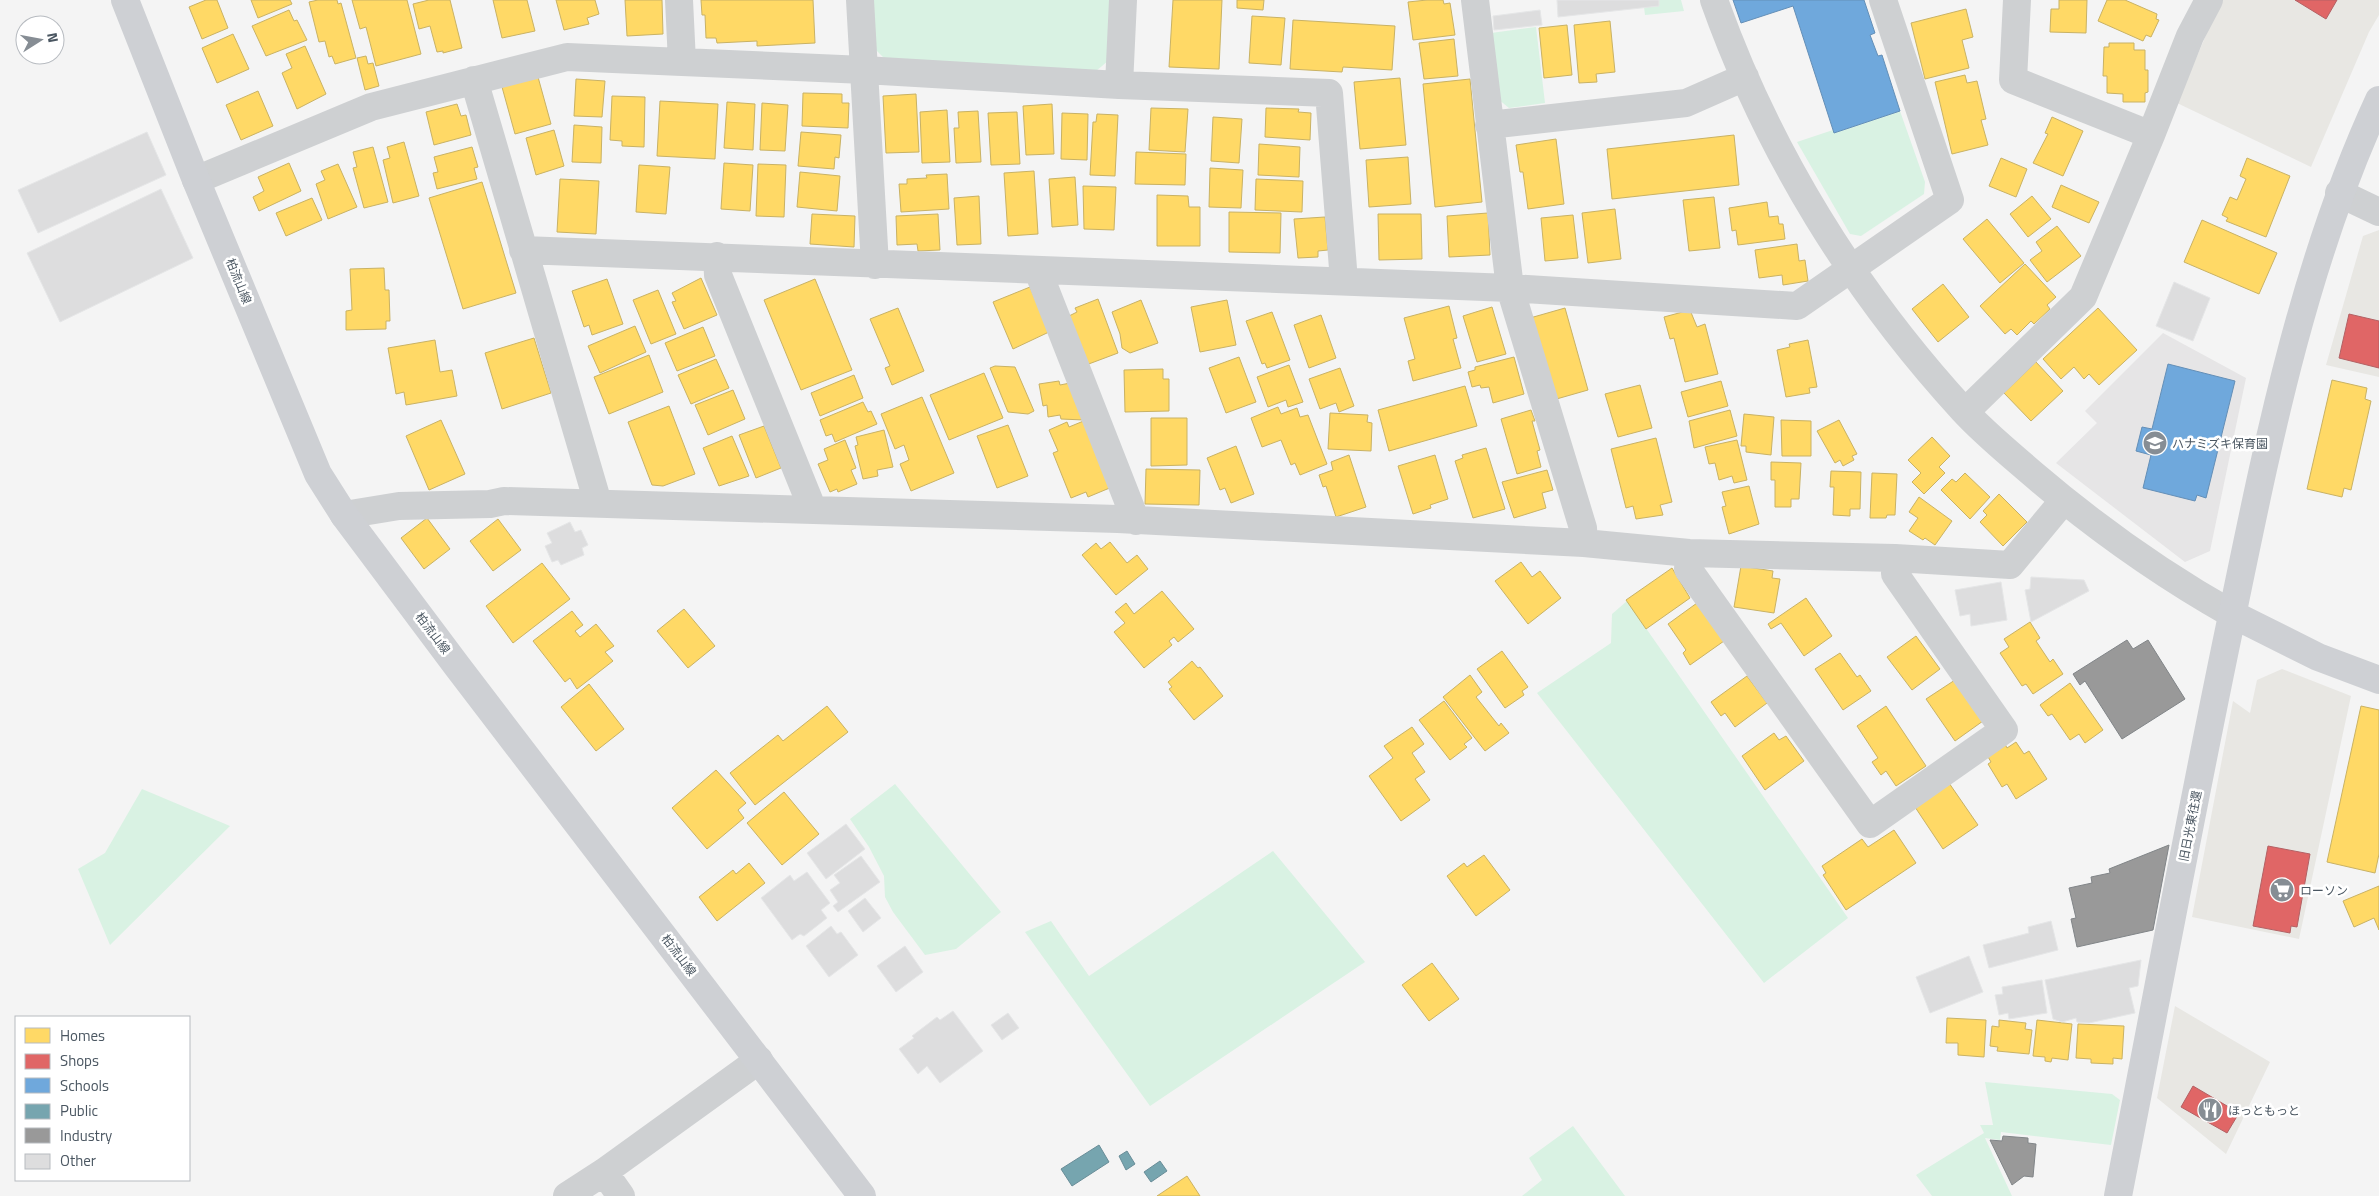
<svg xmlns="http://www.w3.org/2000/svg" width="2379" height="1196" viewBox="0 0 2379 1196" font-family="'Titillium Web','Noto Sans JP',sans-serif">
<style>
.commercial{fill:#e8e7e3}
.education{fill:#e6e5e6}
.green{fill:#d9f2e3}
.homes{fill:#ffd966;stroke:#c9b264}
.shops{fill:#e06666;stroke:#b36164}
.schools{fill:#6fa8dc;stroke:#648fb7}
.public{fill:#76a5af;stroke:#698d98}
.industry{fill:#999;stroke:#818588}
.building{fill:#ddddde;stroke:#e5e6e7}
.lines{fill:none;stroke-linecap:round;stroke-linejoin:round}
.street{stroke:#ced0d2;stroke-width:28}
.secondary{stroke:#ced0d4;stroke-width:28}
.labels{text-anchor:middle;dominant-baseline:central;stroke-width:5;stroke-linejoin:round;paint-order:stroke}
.street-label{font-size:12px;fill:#4a5661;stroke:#fff}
.poi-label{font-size:12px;fill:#4a5661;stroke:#fff;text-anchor:start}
</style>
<rect width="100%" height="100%" fill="#f4f4f4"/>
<!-- commercial -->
<path class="commercial" d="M2221 0H2379V15L2369 32 2311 167 2177 103Z
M2379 230V377L2326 365 2363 236Z
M2282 669 2351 696 2299 939 2192 917 2233 701 2250 713 2257 680Z
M2175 1006 2270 1062 2226 1154 2157 1098Z"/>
<!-- education -->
<path class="education" d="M2163 333 2246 378 2210 551 2185 562 2056 463 2097 423 2085 411Z"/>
<!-- green -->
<path class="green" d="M873 0H1111L1108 61 1096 71 885 59 875 49Z
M1659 0H1681L1684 11 1645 15 1644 7 1659 6Z
M1536 27 1545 103 1509 108 1498 99 1491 33Z
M1900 111 1925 182 1924 194 1861 236 1850 234 1797 142 1833 130 1835 133Z
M1627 601 1848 918 1764 983 1537 693 1611 643 1612 614Z
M895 784 1001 912 956 949 925 955 893 912 885 897 884 876 869 847 850 819Z
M142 789 230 826 110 945 78 869 105 853Z
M1273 851 1365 962 1150 1106 1025 932 1051 921 1089 976Z
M1985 1082 2112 1094 2120 1100 2111 1145 2001 1132 2000 1140 1985 1138 2012 1196H1932L1916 1175 1984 1133 1980 1125H1993Z
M1573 1126 1625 1196H1522L1542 1180 1529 1158Z"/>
<!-- homes -->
<path class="homes" d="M206 0H217L228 28 202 39 189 7Z
M251 0H290L292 4 258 18Z
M318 0H337L338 4 341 3 356 58 335 64 332 56 329 57 325 41 319 42 309 2Z
M352 0H407L421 54 376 66 366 27 360 29Z
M429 0H450L462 48 443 53V51L437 52 430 26 419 29 413 4Z
M493 0H527L535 31 502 38Z
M556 0H595L599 14 587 18 589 24 564 30Z
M625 0H662L663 34 627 36Z
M701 0H813L815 43 757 46V41L717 43 716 38H706L705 15H702Z
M1173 0H1222L1219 69 1169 67Z
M1237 0H1264L1263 10 1237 8Z
M1427 0H1443L1444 4 1450 3 1455 35 1413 40 1408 2Z
M2059 0H2087L2086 33 2050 32 2051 9H2059Z
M2107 0H2125L2157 14 2156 19 2159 20 2151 37 2146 35 2143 41 2098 21Z
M1966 9 1973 37 1962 40 1969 68 1925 79 1911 23Z
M289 10 294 21 297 20 307 40 266 56 252 26Z
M1252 16 1285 18 1281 65 1249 63Z
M1293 20 1395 26 1392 70 1343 67 1342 72 1290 69Z
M1610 21 1615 72 1596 74 1597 82 1579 83 1574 25Z
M1567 25 1572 75 1544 78 1539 28Z
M233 34 249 69 217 83 202 48Z
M1454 39 1458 76 1424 79 1419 43Z
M2109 43H2134V50H2145V70H2148V92L2145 93V102H2123V94L2107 93V76H2103L2104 47H2109Z
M305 46 326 94 297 109 282 73 292 68 286 54Z
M366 56 368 64 373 63 379 86 365 90 357 58Z
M1965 75 1967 83 1977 81 1986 119 1981 120 1988 145 1952 154 1935 82Z
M538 77 551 124 515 134 502 87Z
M1400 78 1406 145 1360 149 1354 82Z
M576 79 605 81 602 117 574 116Z
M1470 79 1482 202 1435 207 1423 84Z
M258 91 273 126 241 140 226 105Z
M803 93 842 94V103H849L848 128 802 126Z
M916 94 919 152 886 153 883 96Z
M612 96 645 97 644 147 622 146V141L610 140Z
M660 101 718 104 715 159 657 156Z
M727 102 755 104 753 150 724 148Z
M762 103 788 105 785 151 760 150Z
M457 104 461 116 466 115 471 135 434 145 426 112Z
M1052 104 1054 154 1026 155 1023 106Z
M1151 108 1188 109 1185 152 1149 150Z
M1266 108 1299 109 1298 112 1311 113 1310 140 1265 137Z
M947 110 950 162 922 163 920 112Z
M978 111 981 162 956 163 954 128H959L958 112Z
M1017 112 1020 164 991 165 988 113Z
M1062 113 1088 114 1087 160 1061 159Z
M1097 114 1118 115 1115 176 1090 175 1093 122H1096Z
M1213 117 1242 119 1239 163 1211 161Z
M2052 117 2083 131 2063 176 2033 163 2048 134 2045 133Z
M574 125 602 127 601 163 572 162Z
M554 130 564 166 536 175 526 138Z
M801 132 841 135 839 158 835 157 834 169 798 166Z
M1734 135 1739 185 1612 199 1607 149Z
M1556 139 1564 204 1528 209 1523 172H1520L1516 145Z
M404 142 419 196 393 203 383 160 390 158 387 147Z
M1259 144 1300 147 1299 177 1258 175Z
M373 147 388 202 364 208 353 168 357 167 353 152Z
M472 147 478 167 474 168 477 179 437 189 433 173 438 172 434 157Z
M1136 152 1186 154 1185 185 1135 184Z
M1408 157 1411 204 1369 207 1366 160Z
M2001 158 2027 169 2016 197 1989 186Z
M2247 158 2290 176 2266 237 2226 221 2228 218 2222 215 2230 197 2237 200 2246 179 2240 176Z
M289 163 301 191 259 211 253 197 264 191 258 177Z
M724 163 753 165 750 211 721 209Z
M338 164 357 207 328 219 316 184 325 180 321 171Z
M758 164 786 165 784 217 756 216Z
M639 165 670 167 666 214 636 212Z
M1210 168 1243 170 1241 208 1209 207Z
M1034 171 1038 234 1008 236 1004 173Z
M800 172 840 176 837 211 797 207Z
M947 174 949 209 901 212 899 184H907V179L927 178 926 175Z
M1075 177 1078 225 1052 227 1049 179Z
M560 179 599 181 596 234 557 232Z
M1256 179 1303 181 1302 212 1255 210Z
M482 182 516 293 463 309 429 198Z
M2061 185 2099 202 2089 223 2052 207Z
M1083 186 1116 187 1114 230 1084 229Z
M1157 195 1188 196 1189 207H1200V246H1157Z
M979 196 981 244 957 245 954 198Z
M2032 196 2051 219 2028 237 2010 214Z
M1714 197 1720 248 1689 251 1683 200Z
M312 198 322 220 286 236 276 213Z
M1767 202 1769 217 1778 216 1779 224H1783L1785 239 1738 245 1736 230 1732 231 1729 208Z
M1615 209 1621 259 1588 263 1582 213Z
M1229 212 1281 213 1280 253 1229 252Z
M1488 213 1490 255 1449 257 1447 216Z
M812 214 855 216 854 247 810 244Z
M938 214 940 250 918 251 917 244 897 245 896 216Z
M1378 214H1421L1422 259 1379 260Z
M1573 215 1578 258 1545 261 1541 218Z
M1325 217 1328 250 1318 251V257L1298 258 1294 219Z
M1987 219 2024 263 2000 283 1963 239Z
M2202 220 2277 253 2259 294 2184 262Z
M2057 226 2081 256 2047 282 2030 260 2042 251 2036 242Z
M1797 244 1799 261 1805 260 1808 281 1783 285 1782 275 1759 278 1755 250Z
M2025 264 2056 297 2047 305 2050 309 2034 324 2031 321 2017 335 2011 329 2005 334 1980 306Z
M384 268 385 290H389L390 321H386V329L346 330V311L352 310 350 269Z
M701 278 717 315 684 329 672 302 676 301 672 293Z
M607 279 623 324 592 335 589 325 584 327 572 291Z
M815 279 852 370 801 390 764 300Z
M1943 284 1969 317 1938 342 1912 309Z
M1030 287 1049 332 1013 349 993 302Z
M658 290 676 334 651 344 633 300Z
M1098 299 1118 353 1086 365 1069 316 1077 312 1075 308Z
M1141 300 1158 343 1130 353 1122 348 1120 334 1112 312Z
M1227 300 1236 345 1200 352 1191 307Z
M1449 306 1457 338 1453 339 1461 368 1413 381 1408 361 1415 359 1404 318Z
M1492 307 1506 354 1477 362 1463 316Z
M898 308 924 371 892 385 885 368 890 366 870 319Z
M1565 308 1588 390 1553 400 1530 318Z
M2098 308 2137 350 2099 385 2089 374 2084 379 2074 367 2061 379 2043 359Z
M1690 310 1697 327 1705 324 1718 374 1685 382 1674 338 1670 339 1664 317Z
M1272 312 1290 360 1267 368 1265 363 1262 364 1246 321Z
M1321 315 1336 358 1309 368 1294 325Z
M635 326 646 352 600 373 588 346Z
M703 327 715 356 677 371 665 343Z
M534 338 551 393 502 409 485 353Z
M435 340 440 372 452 370 457 396 406 405 404 392 396 394 388 348Z
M1808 340 1817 387 1809 388 1810 393 1786 397 1777 350 1790 347 1789 344Z
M649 355 663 392 609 414 594 377Z
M1239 357 1256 402 1226 413 1209 368Z
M1514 357 1524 394 1493 403 1489 387 1481 388 1480 385 1472 387 1468 372 1475 370V367Z
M716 359 729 388 691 404 678 375Z
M2036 362 2063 391 2031 421 2004 393Z
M1289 365 1303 402 1288 407 1286 400 1268 407 1257 377Z
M995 366 1015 367 1034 411 1028 414 1008 412 990 368Z
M1340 368 1354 406 1339 412 1336 403 1320 409 1309 379Z
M1163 369V379H1169V411L1125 412 1124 370Z
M984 373 1003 418 949 440 930 395Z
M854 375 863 398 820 416 811 393Z
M2332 380 2367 388 2365 399 2371 401 2351 490 2344 488 2342 497 2307 489Z
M1059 381 1060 385 1070 383 1084 420 1061 419 1060 415 1048 417 1047 405 1043 406 1039 384Z
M1721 381 1728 406 1688 417 1681 392Z
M1640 385 1652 428 1618 437 1605 394Z
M1465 386 1477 426 1389 451 1378 410Z
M733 390 745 419 708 435 695 405Z
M922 397 954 473 911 491 900 464 909 460 904 445 895 449 881 414Z
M863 402 868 412 871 411 877 424 835 442 832 434 826 436 820 420Z
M669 406 695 474 663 486 652 485 628 422Z
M1278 407 1281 414 1297 408 1300 417 1308 415 1327 464 1300 475 1295 463 1291 465 1281 440 1262 447 1251 418Z
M1531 410 1535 421H1532L1540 450 1537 451 1541 467 1517 474 1501 419Z
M1730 410 1737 436 1694 448 1689 421Z
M1330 413 1368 415 1367 422 1372 423 1371 451 1328 449Z
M1744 414 1774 417 1771 455 1746 452V446H1741Z
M1151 418H1187V465L1151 466Z
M441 420 465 474 429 490 406 436Z
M1086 420 1112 487 1088 497 1086 492 1071 498 1053 453 1058 451 1049 430 1067 422 1069 427Z
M1781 420 1811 421V456H1782Z
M1839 420 1857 454 1852 456 1854 460 1843 466 1840 460 1835 463 1817 431Z
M1008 425 1028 476 997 488 977 436Z
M764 426 781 468 756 478 739 435Z
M884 430 893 467 877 470 878 476 863 479 855 446 858 445 856 437Z
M732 436 749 476 719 486 703 448Z
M1932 437 1950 456 1939 467 1945 473 1924 494 1912 482 1921 473 1908 460Z
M1656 438 1672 502 1660 505 1663 515 1636 519 1633 506 1626 508 1611 449Z
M845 440 856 468 851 470 857 484 838 492 837 489 830 492 818 464 828 460 824 449Z
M1737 440 1747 480 1734 483 1732 476 1719 480 1715 463 1709 464 1705 447Z
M1236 446 1254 494 1231 503 1225 488 1220 490 1207 458Z
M1486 448 1505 509 1473 518 1455 461 1463 458 1462 455Z
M1349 455 1366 507 1336 517 1326 486 1323 487 1319 475 1333 470 1331 462Z
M1435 455 1448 499 1430 505 1431 508 1413 514 1398 466Z
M1771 462 1801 463 1799 499H1791V507H1775V480H1771Z
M1146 469 1200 470 1199 505 1145 504Z
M1547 470 1553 490 1542 493 1546 508 1514 518 1502 482Z
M1831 471 1861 472 1860 509H1850V516L1833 515 1834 487H1830Z
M1872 473 1897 474 1895 515H1887L1886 518H1870Z
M1965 473 1990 497 1970 519 1941 490 1952 479 1956 482Z
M1749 486 1759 524 1729 534 1722 507 1726 506 1722 492Z
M1999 494 2027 522 2003 546 1980 522 1987 515 1983 511Z
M1919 497 1952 521 1935 545 1925 538 1923 540 1909 531 1918 518 1909 512Z
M427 518 450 549 424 569 401 538Z
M498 519 521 550 493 571 470 541Z
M1110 542 1127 563 1137 555 1148 569 1116 595 1082 555 1096 543 1101 549Z
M1521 562 1532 577 1540 571 1561 598 1528 624 1495 581Z
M542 563 570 599 513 643 486 606Z
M1741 566 1773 571 1772 578 1780 579 1774 613 1734 607Z
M1672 568 1690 598 1646 629 1626 600Z
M1162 591 1194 629 1178 642 1174 637 1169 641 1172 645 1144 668 1114 632 1125 623 1115 612 1126 603 1134 614Z
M1806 598 1832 636 1804 656 1781 623 1771 629 1768 624Z
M1697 603 1724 641 1690 665 1683 653 1686 650 1668 624Z
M684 609 715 646 688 668 657 631Z
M572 611 583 625 575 631 580 637 596 624 614 646 605 652 613 661 577 689 570 678 565 682 533 641Z
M2030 622 2040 638 2036 641 2050 662 2053 659 2063 674 2033 694 2026 684 2022 686 2000 653 2009 647 2004 639Z
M1916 636 1940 669 1912 690 1887 657Z
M1502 651 1528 687 1522 691 1524 695 1505 708 1477 669Z
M1840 653 1857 677 1860 675 1871 691 1843 710 1815 669Z
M1192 661 1198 668 1200 667 1223 696 1194 720 1169 689 1172 687 1168 682Z
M1470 675 1482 692 1476 697 1499 726 1501 723 1509 733 1485 751 1443 697Z
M1747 676 1767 703 1735 727 1725 713 1721 716 1711 702Z
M1955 680 1983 721 1955 741 1926 699Z
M2070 683 2103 730 2085 743 2079 734 2070 740 2052 714 2048 716 2040 705Z
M589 684 624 729 596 751 561 707Z
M1444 701 1472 738 1464 744 1467 747 1450 760 1419 720Z
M827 706 848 732 755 805 730 773 778 735 783 741Z
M1886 706 1926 766 1896 786 1886 771 1881 775 1872 762 1878 758 1857 726Z
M2361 706 2379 710V854L2375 873 2327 862Z
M1412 727 1424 744 1412 753 1425 772 1415 779 1430 800 1401 821 1369 776 1393 758 1384 746Z
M1774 733 1779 740 1786 736 1804 761 1765 790 1742 756Z
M2016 742 2024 754 2029 751 2047 779 2016 799 2007 784 2002 787 1988 764 1991 762 1987 755 2005 744 2007 748Z
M716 770 746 803 738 810 744 818 707 849 672 808Z
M1949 783 1978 825 1943 849 1915 807Z
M784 792 819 834 782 865 747 823Z
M1894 830 1916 863 1846 910 1823 875 1826 873 1822 866 1862 839 1868 847Z
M1484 855 1510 890 1476 916 1447 876 1464 863 1467 867Z
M749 863 765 883 717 921 699 897 733 870 736 874Z
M2379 886V930L2374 918 2354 927 2343 901Z
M1432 963 1459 999 1429 1021 1402 985Z
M1947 1018 1986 1020 1984 1057 1958 1055V1043H1946Z
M1999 1020 2026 1023 2025 1029 2032 1030 2029 1054 1997 1051 1998 1047 1990 1046 1992 1026 1999 1027Z
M2037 1020 2072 1024 2068 1060 2052 1058 2051 1062 2045 1061V1057L2033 1056Z
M2078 1024 2124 1026 2122 1059 2113 1058V1064L2091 1063V1059L2076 1058Z
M1187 1176 1200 1196H1157Z"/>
<!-- shops -->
<path class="shops" d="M2295 0H2337L2326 19Z
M2349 314 2379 321V368L2339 358Z
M2268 846 2310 854 2297 927 2291 926 2290 933 2253 926Z
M2193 1086 2239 1113 2227 1133 2181 1107Z"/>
<!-- schools -->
<path class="schools" d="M1733 0H1864L1875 33 1870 35 1878 56 1882 55 1900 111 1834 133 1793 6 1741 23Z
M2168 364 2235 381 2206 498 2197 495 2195 501 2143 488 2151 455 2136 451 2142 427 2152 429Z"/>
<!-- public -->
<path class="public" d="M1099 1145 1109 1162 1072 1186 1061 1169Z
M1127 1151 1135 1164 1126 1170 1119 1156Z
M1160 1161 1167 1171 1151 1182 1144 1172Z"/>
<!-- industry -->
<path class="industry" d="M2127 640 2133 649 2148 640 2185 699 2122 739 2085 681 2080 685 2073 674Z
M2169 845 2153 930 2077 947 2071 919 2076 918 2069 888 2092 883 2091 877 2110 873 2109 869Z
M2003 1136 2028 1138V1143L2036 1144 2033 1177 2024 1176 2012 1185 1990 1140 2002 1141Z"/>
<!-- building -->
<path class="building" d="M1557 0H1659V6L1558 17Z
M1540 10 1542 25 1494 30 1493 16Z
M147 132 166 175 38 233 18 190Z
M161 189 193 258 60 322 27 253Z
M2174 282 2210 298 2193 341 2156 326Z
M570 522 575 532 581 530 588 545 582 548 584 555 561 565 558 560 552 562 545 546 552 543 547 533Z
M2031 577 2084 580 2089 591 2031 622 2025 590 2030 589Z
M2001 582 2007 620 1971 626 1970 614 1960 616 1955 590Z
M846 824 865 849 826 879 807 853Z
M861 856 880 882 838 912 833 906 838 902 830 890 840 883 834 875Z
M807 872 830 903 821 910 827 918 804 936 800 934 792 940 761 898 790 875 794 881Z
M865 898 881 918 863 932 848 911Z
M2051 921 2058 950 1989 968 1983 945 2029 933 2028 927Z
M831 926 837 934 841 932 858 955 829 977 806 946Z
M905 946 923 972 896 992 877 966Z
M1969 956 1983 992 1930 1013 1916 977Z
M2141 960 2138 986 2129 988 2135 1013 2089 1023 2077 1022 2076 1018 2062 1022 2053 1019 2045 980Z
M2042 980 2047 1013 2009 1019 2008 1013 1999 1015 1995 995 2003 994 2002 987Z
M953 1011 983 1051 940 1083 927 1066 918 1074 899 1049 914 1038 912 1036 937 1017 940 1020Z
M1008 1013 1019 1028 1002 1040 991 1025Z"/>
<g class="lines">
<!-- street -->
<path class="street" d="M679 0 682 62 864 70 1119 85 1123 0
M860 0 875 265
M1475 0 1510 288 1583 528 1584 543
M1714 0C1768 152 1854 291 1963 410 1984 433 2010 454 2033 474 2095 527 2161 574 2232 614
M2017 0 2013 80 2151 135 2190 36 2209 0
M474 80 598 503
M1119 85 1329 93 1344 281
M1489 125 1686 103 1745 77
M196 180 371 107 567 57 682 62
M2339 193 2379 212
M523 250 1510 288 1797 306 1950 200 1883 0
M717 256 718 275 813 510
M1038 271 1136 521
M1965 412 2083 297 2151 135
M344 515 399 506 490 504 504 501 1118 519 1584 543 1689 553 1895 558 2010 565 2064 500
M1689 553 1688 569 1870 824 2004 730 1895 574V558
M604 1172 621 1196
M567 1196 604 1172 759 1060"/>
<!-- secondary -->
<path class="secondary" d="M125 0 196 180 318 474 344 515 457 666 862 1196
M2232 614 2318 657 2379 680
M2118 1196C2156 1001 2192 806 2233 611 2269 437 2304 262 2379 100"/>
</g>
<!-- icons -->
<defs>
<symbol id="school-disc" viewBox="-11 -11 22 22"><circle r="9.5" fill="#868d94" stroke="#fff"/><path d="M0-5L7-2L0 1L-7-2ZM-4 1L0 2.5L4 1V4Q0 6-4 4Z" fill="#fff"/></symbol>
<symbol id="supermarket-disc" viewBox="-11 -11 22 22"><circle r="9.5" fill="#868d94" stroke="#fff"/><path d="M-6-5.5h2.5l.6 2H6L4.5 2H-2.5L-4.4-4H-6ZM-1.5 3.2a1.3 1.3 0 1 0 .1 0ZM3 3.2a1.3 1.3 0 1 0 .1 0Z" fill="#fff"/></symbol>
<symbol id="restaurant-disc" viewBox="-11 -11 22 22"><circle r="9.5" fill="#868d94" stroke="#fff"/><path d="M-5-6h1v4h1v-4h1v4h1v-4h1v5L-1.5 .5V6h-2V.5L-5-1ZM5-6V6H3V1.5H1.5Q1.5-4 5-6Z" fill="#fff"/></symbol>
</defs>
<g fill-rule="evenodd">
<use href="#school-disc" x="2141" y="429" width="28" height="28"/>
<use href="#supermarket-disc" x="2268" y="876" width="28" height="28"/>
<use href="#restaurant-disc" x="2196" y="1096" width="28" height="28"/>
</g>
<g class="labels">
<!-- street labels -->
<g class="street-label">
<text transform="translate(239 281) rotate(68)">柏流山線</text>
<text transform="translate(433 633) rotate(53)">柏流山線</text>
<text transform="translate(2190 826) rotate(-79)">旧日光東往還</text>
<text transform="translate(679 955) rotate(53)">柏流山線</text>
</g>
<!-- poi labels -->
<g class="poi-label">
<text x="2172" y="443">ハナミズキ保育園</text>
<text x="2300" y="890">ローソン</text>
<text x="2228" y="1110">ほっともっと</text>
</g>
</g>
<!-- legend -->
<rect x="15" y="1016" width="175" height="165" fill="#ffffff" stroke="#b7bbc0"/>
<rect x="25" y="1028" width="25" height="15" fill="#ffd966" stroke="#b7bbc0"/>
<text x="60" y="1041" font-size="15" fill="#4a5661">Homes</text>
<rect x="25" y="1054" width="25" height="15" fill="#e06666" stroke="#b7bbc0"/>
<text x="60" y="1066" font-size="15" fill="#4a5661">Shops</text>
<rect x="25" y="1078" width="25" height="15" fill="#6fa8dc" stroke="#b7bbc0"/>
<text x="60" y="1091" font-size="15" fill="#4a5661">Schools</text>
<rect x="25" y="1104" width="25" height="15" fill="#76a5af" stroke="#b7bbc0"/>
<text x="60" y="1116" font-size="15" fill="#4a5661">Public</text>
<rect x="25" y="1128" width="25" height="15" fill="#999999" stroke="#b7bbc0"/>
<text x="60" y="1141" font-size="15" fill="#4a5661">Industry</text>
<rect x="25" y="1154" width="25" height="15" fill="#ddddde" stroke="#b7bbc0"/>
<text x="60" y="1166" font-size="15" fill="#4a5661">Other</text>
<!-- north arrow -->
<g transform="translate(40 40) rotate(79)"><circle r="24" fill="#ffffff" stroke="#b7bbc0"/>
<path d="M0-4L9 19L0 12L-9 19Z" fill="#868d94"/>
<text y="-8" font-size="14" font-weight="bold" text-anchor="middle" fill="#4a5661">N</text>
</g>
</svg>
